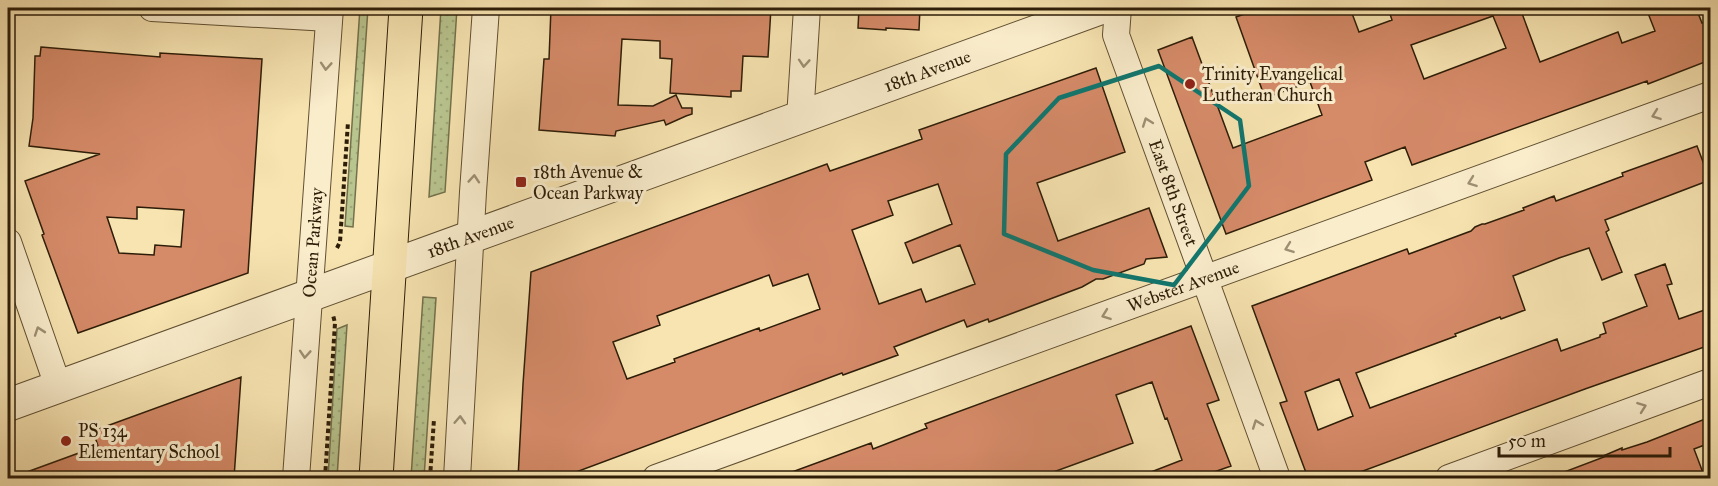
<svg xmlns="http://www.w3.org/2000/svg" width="1718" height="486" viewBox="0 0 1718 486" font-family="'IM FELL Great Primer',serif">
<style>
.grass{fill:url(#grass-dots);stroke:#73714c;stroke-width:1.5}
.building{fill:#d58a68;stroke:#2d1d08;stroke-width:1.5;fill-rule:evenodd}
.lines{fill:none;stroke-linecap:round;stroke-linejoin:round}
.minor-casing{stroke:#604f32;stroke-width:28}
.tertiary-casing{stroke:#604f32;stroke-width:34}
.primary-casing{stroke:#2d1d08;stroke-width:35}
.path{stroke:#2d1d08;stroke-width:4;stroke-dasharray:4.5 3;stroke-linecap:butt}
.minor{stroke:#faedcc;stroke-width:26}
.tertiary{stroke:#faedcc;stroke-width:32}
.primary{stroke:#f7e4b1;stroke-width:33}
.oneway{stroke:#9e8f74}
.marked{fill:none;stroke:#0f766e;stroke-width:4.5;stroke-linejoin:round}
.poi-dot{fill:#8f2418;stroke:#faedcc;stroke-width:2}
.labels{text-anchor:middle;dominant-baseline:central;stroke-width:6;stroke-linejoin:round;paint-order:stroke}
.street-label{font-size:18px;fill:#2d1d08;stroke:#faedcc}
.poi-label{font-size:18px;fill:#2d1d08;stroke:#faedcc;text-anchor:start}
</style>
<defs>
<pattern id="grass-dots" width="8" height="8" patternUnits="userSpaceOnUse" patternTransform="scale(1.5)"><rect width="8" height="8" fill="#b9c58f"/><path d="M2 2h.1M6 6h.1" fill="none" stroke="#9fa97a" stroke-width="1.8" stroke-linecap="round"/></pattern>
</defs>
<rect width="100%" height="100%" fill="#f7e4b1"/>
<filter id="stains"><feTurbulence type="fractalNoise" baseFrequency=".00333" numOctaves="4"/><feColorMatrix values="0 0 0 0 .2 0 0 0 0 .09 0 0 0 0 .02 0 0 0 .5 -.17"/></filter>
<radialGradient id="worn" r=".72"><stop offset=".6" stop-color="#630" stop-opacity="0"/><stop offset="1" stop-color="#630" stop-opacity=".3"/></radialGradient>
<!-- grass -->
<path class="grass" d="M360 8H368L353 227 345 226Z
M441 8H457L445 192 429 197Z
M423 297 436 298 424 478H411Z
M347 325 337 478H328L337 329Z"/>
<!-- building -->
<path class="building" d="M551 8H771L768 57 743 56 741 91H731V97L670 93 672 59 660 58V41L622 39 618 105 653 106 676 95 682 108H692V114L686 116 666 125 664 120 616 131 615 136 539 130 544 59H549Z
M859 8H920L919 30 886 28V30L858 28Z
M1261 8H1350L1359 32 1392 20 1388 8H1520L1540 62 1618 32 1622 43 1655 31 1646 8H1696L1702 23 1706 22 1710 33V60L1648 84 1647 81 1412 165 1405 147 1365 162 1372 180 1226 234 1158 50 1192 37 1233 148 1322 115 1310 82 1265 98 1236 17ZM1493 16 1506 48 1424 79 1411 45Z
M41 47 160 57V53L262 59 248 273 78 333 42 235 44 234 25 181 100 154 29 146 33 118 35 56H40ZM137 207 184 210 181 247 155 245 154 255 119 253 107 217 137 219Z
M1096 68 1125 152 1037 183 1058 241 1149 208 1167 257 1146 259 1144 264 1103 279H1096L1082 287 989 322 988 319 967 327 964 320 894 347 898 355 843 375 842 373 560 478H518L523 384 531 272 827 164 830 171 922 139 919 130ZM938 184 952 224 905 243 913 263 960 245 975 284 926 302 921 289 879 304 852 230 893 215 888 201ZM808 274 820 309 760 331 759 328 674 359 675 362 627 379 613 342 660 325 657 316 769 275 773 286Z
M1697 146 1710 180 1605 220 1609 230 1606 232 1622 272 1602 280 1589 248 1559 258 1513 276 1525 310 1501 319 1500 317 1455 334 1456 336 1356 373 1370 408 1557 339 1561 351 1600 337V335L1606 333 1603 323 1647 306 1635 275 1665 264 1672 284 1667 285 1679 319 1710 308V345L1585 389 1344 478H1308L1280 403 1287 401 1252 306 1407 249 1409 254 1471 231 1475 227 1482 224H1485L1524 210 1523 208 1554 196 1556 201 1623 176 1622 173ZM1339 379 1353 416 1318 430 1305 392Z
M1191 326 1219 400 1207 404 1231 466 1197 478H1138V477L1182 460 1167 418 1165 419 1152 382 1116 395 1133 443 1037 478H781V476L871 443 873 449 927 428 925 424Z
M241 377 234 478H17L16 476 98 446 93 431Z
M1710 417V443L1694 449 1705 478H1551V477L1604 457 1603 456 1622 448V450L1647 442Z"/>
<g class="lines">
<defs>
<g id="minor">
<path d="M152 8 329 18"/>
<path id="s1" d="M1118 8 1116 35 1277 478"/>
<path d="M800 118 807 8"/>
<path d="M8 242 58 386"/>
<path id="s2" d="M296 478 330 8"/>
<path d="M457 478 473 192 486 8"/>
<path id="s3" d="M656 478 1710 95"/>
<path d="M1449 478 1710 382"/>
</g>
<g id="tertiary">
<path id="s4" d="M8 405 1101 8"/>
</g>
<path id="primary" d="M376 478 406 8"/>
</defs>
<!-- minor casing -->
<use href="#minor" class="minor-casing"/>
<!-- tertiary casing -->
<use href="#tertiary" class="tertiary-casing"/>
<!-- primary casing -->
<use href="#primary" class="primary-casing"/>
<!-- path -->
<path class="path" d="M337 248 340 242 348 122
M325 478 335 323 333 315
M430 478 434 419"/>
<!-- minor -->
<use href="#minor" class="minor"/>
<!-- tertiary -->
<use href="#tertiary" class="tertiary"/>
<!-- primary -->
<use href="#primary" class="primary"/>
</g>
<!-- one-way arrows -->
<defs><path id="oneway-chevron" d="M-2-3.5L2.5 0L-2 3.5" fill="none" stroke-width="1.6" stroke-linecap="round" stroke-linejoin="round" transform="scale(1.5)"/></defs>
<g class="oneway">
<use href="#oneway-chevron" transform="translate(804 63) rotate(94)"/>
<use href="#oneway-chevron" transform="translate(326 66) rotate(94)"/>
<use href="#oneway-chevron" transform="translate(1656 115) rotate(160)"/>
<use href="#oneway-chevron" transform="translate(1147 122) rotate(-110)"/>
<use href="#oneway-chevron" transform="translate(474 179) rotate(-86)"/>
<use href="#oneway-chevron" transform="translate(1472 182) rotate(160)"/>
<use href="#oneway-chevron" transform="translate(1289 248) rotate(160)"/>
<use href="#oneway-chevron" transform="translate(1106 315) rotate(160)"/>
<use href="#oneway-chevron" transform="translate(39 331) rotate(-109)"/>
<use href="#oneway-chevron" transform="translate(305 354) rotate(94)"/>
<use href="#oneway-chevron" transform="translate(1642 407) rotate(-20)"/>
<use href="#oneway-chevron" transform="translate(460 420) rotate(-87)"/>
<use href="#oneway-chevron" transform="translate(1257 424) rotate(-110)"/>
</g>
<!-- marked area -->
<path class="marked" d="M1159 66 1240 120 1249 186 1174 285 1093 270 1004 234 1006 154 1059 98Z"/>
<!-- markers -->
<g class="poi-dot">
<circle cx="1190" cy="84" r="6"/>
<rect x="515" y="176" width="12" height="12" rx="3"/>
<circle cx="66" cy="441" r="6"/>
</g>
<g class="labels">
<!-- street labels -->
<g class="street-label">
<text stroke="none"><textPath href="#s4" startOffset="978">18th Avenue</textPath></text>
<text stroke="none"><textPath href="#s1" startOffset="195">East 8th Street</textPath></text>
<text stroke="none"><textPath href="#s4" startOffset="492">18th Avenue</textPath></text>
<text stroke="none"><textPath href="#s2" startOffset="236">Ocean Parkway</textPath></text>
<text stroke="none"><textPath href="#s3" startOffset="561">Webster Avenue</textPath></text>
</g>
<!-- poi labels -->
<g class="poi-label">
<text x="1202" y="74">Trinity Evangelical<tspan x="1202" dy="21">Lutheran Church</tspan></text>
<text x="533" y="172">18th Avenue &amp;<tspan x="533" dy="21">Ocean Parkway</tspan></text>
<text x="78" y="431">PS 134<tspan x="78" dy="21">Elementary School</tspan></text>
</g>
</g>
<!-- margin -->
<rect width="1718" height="486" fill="none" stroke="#f7e4b1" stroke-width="30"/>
<rect x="9" y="9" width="1700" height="468" fill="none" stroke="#2d1d08" stroke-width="3"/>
<rect x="15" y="15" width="1688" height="456" fill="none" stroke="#2d1d08" stroke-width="1.5"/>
<!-- scale -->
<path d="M1499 447v9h171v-9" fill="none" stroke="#2d1d08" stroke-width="3"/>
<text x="1508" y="447" font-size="18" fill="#2d1d08" stroke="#faedcc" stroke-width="4.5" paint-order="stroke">50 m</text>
<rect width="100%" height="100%" filter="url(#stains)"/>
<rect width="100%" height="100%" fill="url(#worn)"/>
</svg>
